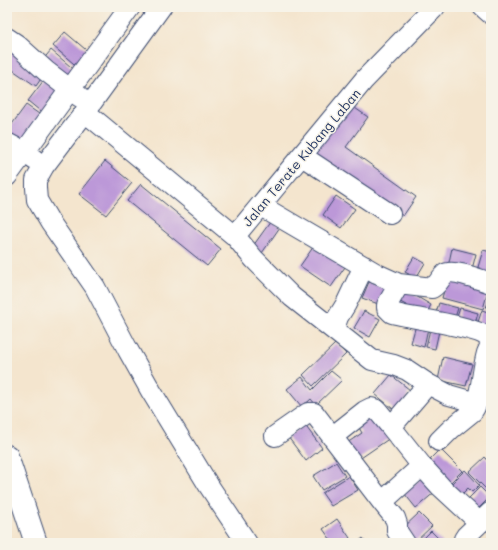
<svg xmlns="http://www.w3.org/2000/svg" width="498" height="550" viewBox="0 0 498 550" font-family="Mali,sans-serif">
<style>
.building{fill:#bc98d8}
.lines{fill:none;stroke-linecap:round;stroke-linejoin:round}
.minor-casing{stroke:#3c4a6f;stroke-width:22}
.highway-casing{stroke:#3c4a6f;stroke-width:24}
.minor{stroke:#fff;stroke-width:20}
.highway{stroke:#fff;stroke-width:22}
.labels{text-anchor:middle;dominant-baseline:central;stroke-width:3;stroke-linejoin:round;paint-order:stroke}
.street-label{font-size:13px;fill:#1b2f5e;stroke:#f7f3e8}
</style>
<rect width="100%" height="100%" fill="#f7f3e8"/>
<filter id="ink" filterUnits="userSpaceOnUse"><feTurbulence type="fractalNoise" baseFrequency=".025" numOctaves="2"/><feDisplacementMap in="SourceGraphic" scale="8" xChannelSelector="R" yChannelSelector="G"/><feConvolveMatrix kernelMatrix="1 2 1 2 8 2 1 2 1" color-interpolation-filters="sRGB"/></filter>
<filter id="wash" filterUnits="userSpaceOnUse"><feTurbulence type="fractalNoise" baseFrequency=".012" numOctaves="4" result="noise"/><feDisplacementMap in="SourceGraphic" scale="16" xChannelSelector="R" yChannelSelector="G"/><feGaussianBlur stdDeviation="0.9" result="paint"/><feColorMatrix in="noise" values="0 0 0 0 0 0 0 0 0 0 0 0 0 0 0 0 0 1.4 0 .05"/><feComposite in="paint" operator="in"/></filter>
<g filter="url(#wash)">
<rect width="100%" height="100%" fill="#f4e5ce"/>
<g id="blocks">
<!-- building -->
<path class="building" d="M65 32 92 55 80 69 53 46Z
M7 45 45 73 36 86 7 66Z
M51 50 77 72 67 83 42 61Z
M47 76 64 90 45 115 28 101Z
M349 104 368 117 346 147 416 197 403 216 314 153Z
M26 105 42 116 20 148 7 139V131Z
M105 161 132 183 106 215 79 194Z
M141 184 221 249 207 266 127 201Z
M336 196 355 209 341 228 323 215Z
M271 221 280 227 262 253 253 246Z
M314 246 345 267 331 287 300 266Z
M452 248 476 254 471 273 448 267Z
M483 250 491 252V278L476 274Z
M414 257 425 263 416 278 405 272Z
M447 280 488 291 483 309 442 298Z
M369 282 387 289 381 305 362 298Z
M404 289 431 305 425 316 397 300Z
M491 293V310L486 308Z
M439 303 458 308 453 324 434 319Z
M460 308 478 313 474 328 455 323Z
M482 310 491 313V329L477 325Z
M364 311 380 319 370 337 354 328Z
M416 325 428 328 424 347 411 343Z
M430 329 439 331 435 349 426 347Z
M336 343 346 354 313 386 303 375Z
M443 357 472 364 466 386 438 380Z
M331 371 342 380 316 405 311 399 302 407 287 389 302 377 312 390Z
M391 375 410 390 399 414 375 394Z
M373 413 390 438 355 462 344 445 362 433 357 424Z
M304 424 322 448 306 461 288 437Z
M440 449 462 471 447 486 425 464Z
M485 457 491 464V494L469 472Z
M336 462 345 476 322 490 313 476Z
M465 470 479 485 472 492 468 488 460 496 450 485Z
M349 476 358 490 331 506 322 493Z
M424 476 436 491 416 508 404 493Z
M480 487 490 497 476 511 466 501Z
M419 513 432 526 414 543 402 529Z
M337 519 350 538 343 543H333L323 529Z
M431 531 443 543H419Z
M363 538 366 543H357Z"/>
</g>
</g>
<g filter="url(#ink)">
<use href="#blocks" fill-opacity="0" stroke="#3c4a6f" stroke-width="1"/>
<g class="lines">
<defs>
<path id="minor" d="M161 7 85 112 44 166 36 180V188L37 200 50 222 95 287 128 350 151 391 209 486 247 543
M483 7 491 14
M7 38 16 44 46 71 80 97
M85 112 235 236 364 80 435 7
M7 143 24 152 35 160
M302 156 390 214
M7 176 130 7
M261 206 377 274 399 284 432 288C438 285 440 278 445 274 453 269 481 280 491 283
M235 236 254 259 292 297 372 360 394 365 407 370 428 384
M399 284 387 305V308L392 313C409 318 482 327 489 339 492 344 489 348 487 353 482 371 482 390 475 407L472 412 451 429 439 441
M334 329 338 317 346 304 364 266
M477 403 449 395 428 384 391 427 422 466 441 487 480 523
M275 436 308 413H314L382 502
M332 437 365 411 371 408 377 410 391 427
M405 543 397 531V524L395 518 382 502 422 466
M464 543V539L466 536 491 512"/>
<path id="highway" d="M7 456 36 543"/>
</defs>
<!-- minor casing -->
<use href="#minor" class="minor-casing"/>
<!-- highway casing -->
<use href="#highway" class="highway-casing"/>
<!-- minor -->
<use href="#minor" class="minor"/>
<!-- highway -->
<use href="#highway" class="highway"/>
</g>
</g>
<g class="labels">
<!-- street labels -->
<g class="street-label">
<text transform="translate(301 157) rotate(-50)">Jalan Terate Kubang Laban</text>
</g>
</g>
<!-- margin -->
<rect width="498" height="550" fill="none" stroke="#f7f3e8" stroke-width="24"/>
</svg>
